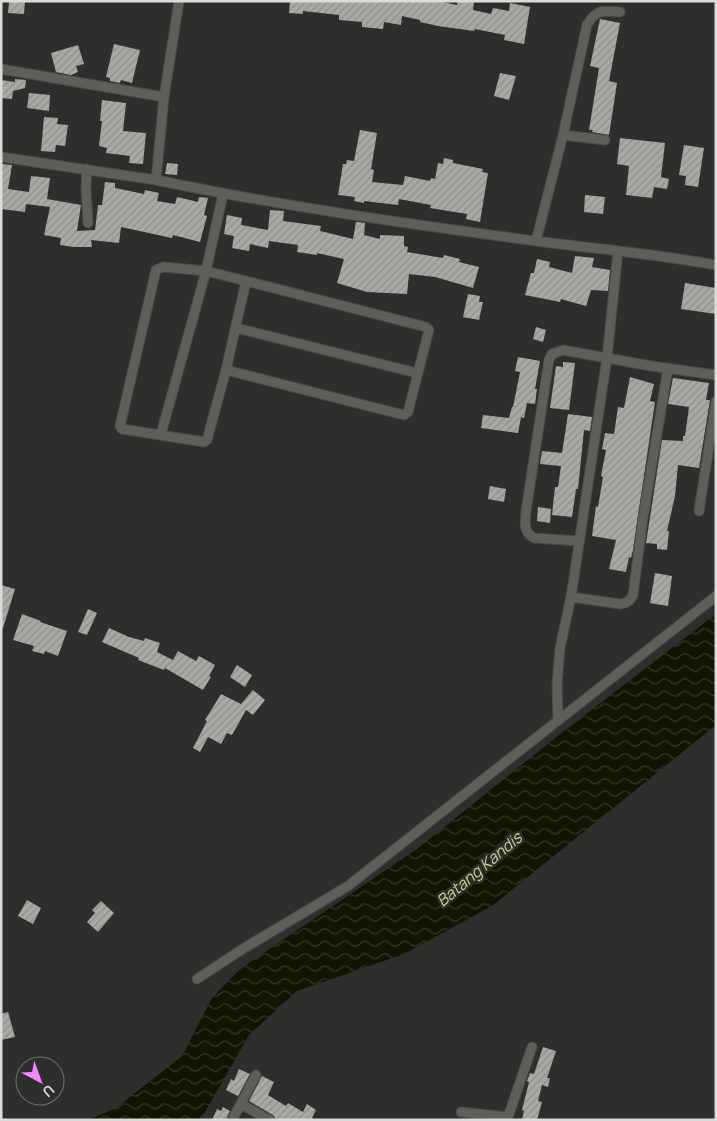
<svg xmlns="http://www.w3.org/2000/svg" width="717" height="1121" viewBox="0 0 717 1121" font-family="Manrope,sans-serif">
<style>
.water{fill:url(#water-waves)}
.building{fill:url(#building-hatch)}
.lines{fill:none;stroke-linecap:round;stroke-linejoin:round}
.minor-casing{stroke:#494947;stroke-width:11}
.minor{stroke:#5e5e5b;stroke-width:9}
.labels{text-anchor:middle;dominant-baseline:central;stroke-width:5;stroke-linejoin:round;paint-order:stroke}
.water-label{font-size:16px;font-style:italic;fill:#cdd490;stroke:#2e2e2c}
</style>
<defs>
<pattern id="water-waves" width="16" height="10" patternUnits="userSpaceOnUse" patternTransform="scale(1.25)"><rect width="16" height="10" fill="#131400"/><path d="M0 5q4-4 8 0t8 0" fill="none" stroke="#353625"/></pattern>
<pattern id="building-hatch" width="6" height="6" patternUnits="userSpaceOnUse" patternTransform="scale(1.25)"><rect width="6" height="6" fill="#a8a9a5"/><path d="M-1 1l2-2M0 6l6-6M5 7l2-2" fill="none" stroke="#8e8f8c"/></pattern>
</defs>
<rect width="100%" height="100%" fill="#2e2e2c"/>
<!-- water -->
<path class="water" d="M716 614V725L492 906 404 954 297 991 249 1035 205 1112 197 1120H88L116 1108 182 1056 212 998 240 969 417 849 559 735Z"/>
<!-- building -->
<path class="building" d="M290 1H437L457 5 458 1H474L473 10 491 14 493 8 509 11 510 3 530 7 524 44 504 40 505 35 475 29 474 31 438 26 420 22V20L402 16 401 25 384 22 383 29 362 27V22L339 20V15L303 11V14L289 13Z
M9 2H25L24 14 8 13Z
M600 19 620 23 609 81 617 83 609 135 592 132 593 130H589L599 68 590 66Z
M114 44 140 50 132 83 121 80 120 83 110 81V78L106 77Z
M78 45 84 64 76 66 78 72 71 75 56 72 51 53Z
M500 73 516 76 509 100 494 96Z
M15 79 26 80 25 88 13 91 12 99 1 98V80L15 82Z
M29 93 50 95 49 111 27 108Z
M102 100 126 103 123 131 146 133 143 164 129 163 130 156 106 153 107 148 99 146 102 121H100Z
M44 117 58 118 57 124 68 125 65 146 56 145 55 152 41 151Z
M360 130 377 133 371 169 374 170 372 182 403 185 405 176 430 181 431 178 435 179 438 163 443 164 444 158 453 160V163L483 169 482 172 488 173 480 222 466 219 467 214 430 208 431 205 399 199 398 205 364 201V203L354 201 355 197 338 195 343 164H346L347 160 354 161Z
M620 138 665 143 661 177 669 179 667 189 654 187 652 198 626 195 629 166 617 164Z
M684 145 704 148 698 187 685 185 686 176 679 175Z
M167 163 178 164 177 175 165 174Z
M1 164 12 165 8 189 29 192 31 176 50 178 47 199 81 205 77 231 95 230 98 205H102L105 182 115 183V188L144 194 145 190 159 193 157 201 175 204 177 197 198 202 199 197 208 198 204 215 207 216 200 242 173 235 172 238 121 227 119 243 91 240 92 247H74L60 245 61 238 44 235 50 207 26 204 25 212 1 209Z
M585 195 605 197 603 214 584 212Z
M270 210 284 211 283 221 321 226 320 231 353 239 356 222 365 223 364 235 380 239V235L404 236V246L408 247 407 252 443 258 444 255 460 259 459 262 479 267 473 288 435 277 409 274 407 294 367 292 337 283 344 259 317 253V255L297 252 298 245 269 241 268 248 250 244 249 251 232 248 234 236 224 234 227 215 242 218 241 225 268 230Z
M575 256 594 258 592 267 610 270 608 291 591 290 586 306 561 299 560 302 525 295 531 273H534L537 259 550 262 549 267 572 273Z
M685 283 716 288V314L681 309Z
M468 294 480 296 479 302H483L479 320 463 317Z
M536 327 546 330 543 342 533 339Z
M518 357 540 361 535 389H537L535 404 527 403 524 418 521 417 518 433 481 428 483 415 509 418 512 407H513L520 372 515 371Z
M563 362 575 363 569 410 550 408 556 366 563 367Z
M630 377 654 384 650 401 655 402 633 550 631 558 629 557 626 572 609 569 616 540 592 536 596 506 598 507 603 477 601 476 606 450 602 449 605 433 614 434 618 407 624 408Z
M673 378 709 383 706 400H710L699 468 678 465 675 496 667 531H669L667 550 657 549V544L646 543 662 440 683 441V436H685L689 407 668 404Z
M568 414 592 417 590 431 584 430 578 489H576L572 517 552 515 555 487H558L561 466 540 464 542 451 562 453Z
M490 486 506 489 504 502 488 499Z
M538 507 551 509 550 523 537 521Z
M655 573 672 576 668 606 650 603Z
M1 585 15 589 3 628H1Z
M88 609 97 613 87 635 78 632Z
M22 614 41 621 40 622 67 631 58 656 45 651 44 654 32 651 34 646 13 640Z
M109 628 129 637 144 641 145 638 160 643 157 652 173 660 178 651 196 661 199 656 215 665 209 676 211 677 203 690 165 668 164 670 138 660 139 658 102 642Z
M237 665 252 675 245 687 230 677Z
M253 690 265 700 253 715 246 710 232 735 227 733 221 744 208 737 200 752 193 748 207 721 205 720 221 694 241 704Z
M27 900 41 908 33 924 18 916Z
M101 901 114 913 98 932 87 922 95 913 92 910Z
M8 1012 15 1037 1 1040V1014Z
M543 1047 556 1051 547 1078H550L548 1087 542 1085 538 1101 542 1102 537 1120H522L524 1111 522 1110 529 1082 527 1081 530 1073 534 1074Z
M239 1069 250 1074 238 1096 226 1090 231 1079 234 1081Z
M262 1076 274 1082 268 1095 286 1106 288 1103 303 1112 307 1104 316 1110 312 1118 315 1120H276L273 1115 249 1101Z
M223 1107 230 1111 226 1120H212L217 1109 221 1111Z"/>
<g class="lines">
<defs>
<path id="minor" d="M1 69 164 97
M563 135 605 140
M1 157 156 180 164 97 179 1
M87 169 86 189 88 223
M156 180C281 206 409 224 536 241 596 249 656 254 716 265
M223 194 206 271 246 281 226 370 404 415 408 412 429 330 426 327 246 281
M536 241 563 135 587 25C597 8 603 11 620 12
M236 328 417 373
M161 434 206 271 163 267 156 270 120 426 122 429 204 442 207 440 226 370
M699 511 716 401
M579 541 534 538C523 532 525 522 526 511L549 360 552 354 563 350 651 366 716 375
M571 597 620 604C628 603 630 601 633 595L643 518 668 368
M558 721 557 685 560 648 571 597 607 358 618 251
M197 979 241 950 348 886 716 596
M241 1104 270 1120
M461 1112 508 1117
M232 1120 256 1075
M507 1120 532 1047"/>
</defs>
<!-- minor casing -->
<use href="#minor" class="minor-casing"/>
<!-- minor -->
<use href="#minor" class="minor"/>
</g>
<g class="labels">
<!-- water labels -->
<g class="water-label">
<text transform="translate(479 869) rotate(-40)">Batang Kandis</text>
</g>
</g>
<!-- border -->
<rect width="717" height="1121" fill="none" stroke="#dbdbd9" stroke-width="5"/>
<!-- north arrow -->
<g transform="translate(40 1081) rotate(139)"><circle r="24" fill="#2e2e2c" stroke="#737371"/>
<path d="M0-4L9 19L0 12L-9 19Z" fill="#ed8cf9"/>
<text y="-8" font-size="14" font-weight="bold" text-anchor="middle" fill="#dbdbd9">U</text>
</g>
</svg>
